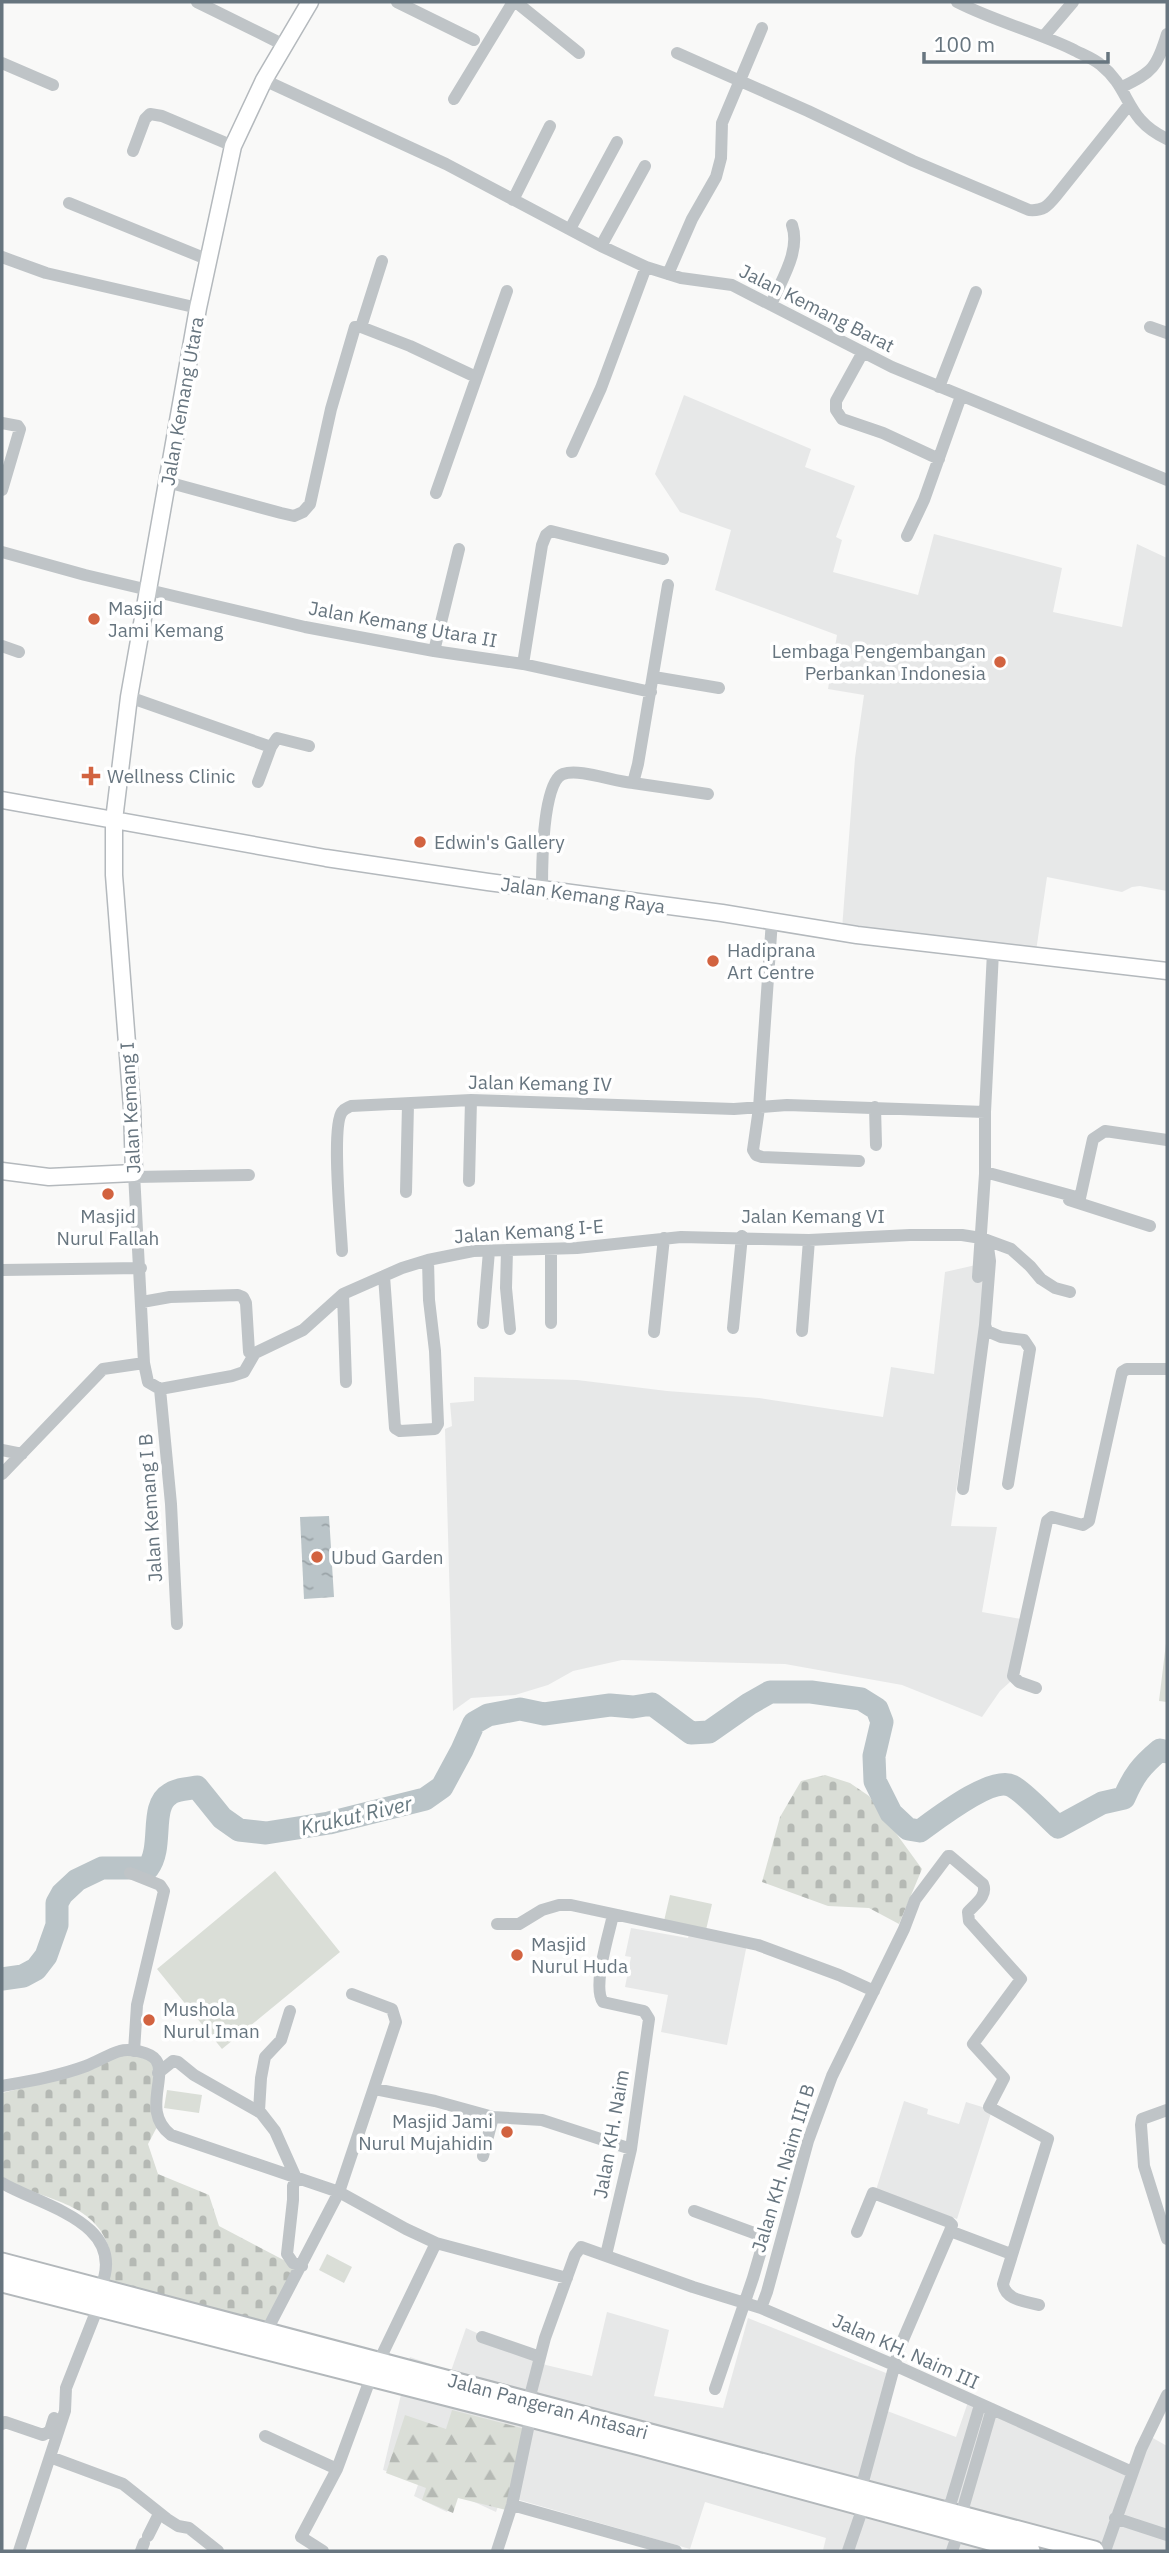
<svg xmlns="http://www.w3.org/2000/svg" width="1169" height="2553" viewBox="0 0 1169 2553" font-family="'IBM Plex Sans',sans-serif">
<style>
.built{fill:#e7e8e8}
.forest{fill:url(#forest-firs)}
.cemetery{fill:url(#cemetery-stones)}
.green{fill:#daded7}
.water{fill:url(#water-ripples)}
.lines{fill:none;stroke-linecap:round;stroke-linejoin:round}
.river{stroke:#bac4c8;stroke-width:23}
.secondary-casing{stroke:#b4b9bd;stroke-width:19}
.primary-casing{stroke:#b3b8bb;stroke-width:23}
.street{stroke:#bfc4c7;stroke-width:12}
.secondary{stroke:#fff;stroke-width:16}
.primary{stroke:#fff;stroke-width:19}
.poi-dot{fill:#d26340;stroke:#fff;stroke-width:2.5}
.labels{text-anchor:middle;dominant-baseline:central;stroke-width:7;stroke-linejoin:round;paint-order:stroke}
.street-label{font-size:19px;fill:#67757f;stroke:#fff}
.poi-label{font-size:19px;fill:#67757f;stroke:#fff;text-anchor:start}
.water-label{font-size:21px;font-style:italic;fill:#677980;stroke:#fff}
</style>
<defs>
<pattern id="forest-firs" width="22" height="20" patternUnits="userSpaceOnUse" patternTransform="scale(1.75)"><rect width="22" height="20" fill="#daded7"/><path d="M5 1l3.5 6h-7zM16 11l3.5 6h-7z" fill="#b5b9b4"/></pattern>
<pattern id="cemetery-stones" width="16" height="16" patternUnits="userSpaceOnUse" patternTransform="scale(1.75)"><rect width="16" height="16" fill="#daded7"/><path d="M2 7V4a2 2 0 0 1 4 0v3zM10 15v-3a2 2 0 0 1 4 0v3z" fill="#b5b9b4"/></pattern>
<pattern id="water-ripples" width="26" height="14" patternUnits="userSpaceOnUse" patternTransform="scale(1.75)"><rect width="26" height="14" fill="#bac4c8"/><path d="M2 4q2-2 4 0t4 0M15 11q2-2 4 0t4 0" fill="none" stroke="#9ba4a8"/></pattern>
</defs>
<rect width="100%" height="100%" fill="#f9f9f8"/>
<!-- built -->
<path class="built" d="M684 395 811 449 805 467 855 486 836 537 842 540 833 572 918 595 934 534 1062 568 1053 612 1122 627 1137 544 1167 558V891L1140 886 1132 887 1122 892 1047 877 1036 951 842 929 855 758 864 695 828 689 837 635 715 590 731 530 680 512 655 474Z
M989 1262 951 1526 997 1527 982 1612 1021 1619 1010 1682 1000 1691 982 1717 902 1685 785 1664 622 1660 573 1671 548 1685 515 1695 471 1698 453 1711 445 1429 452 1426 450 1403 474 1401V1377L577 1380 667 1391 759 1398 883 1417 891 1367 934 1374 945 1272Z
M631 1928 688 1938 689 1934 747 1944 727 2045 661 2032 668 1995 625 1987 631 1957 625 1956Z
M904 2101 928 2109 927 2114 959 2124 966 2102 992 2110 957 2219 876 2190Z
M607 2312 669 2330 654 2396 723 2408 748 2318 886 2373 882 2409 956 2437 968 2402 1125 2473 1144 2433 1167 2446V2551H828L823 2550 826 2538 705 2502 690 2549 502 2495 496 2512 457 2494 447 2512 414 2496 419 2482 383 2470 410 2357 451 2371 466 2328 546 2365 592 2376Z"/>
<!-- forest -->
<path class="forest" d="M452 2410 525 2429 506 2510 458 2498 453 2513 422 2500 426 2488 386 2473 405 2415 446 2429Z"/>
<!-- cemetery -->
<path class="cemetery" d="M825 1775 850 1783 869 1796 922 1869 899 1924 869 1908 828 1906 762 1882 780 1817 801 1781Z
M122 2054 145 2057 153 2064 157 2127 148 2144 158 2174 209 2195 219 2226 297 2267 266 2322 109 2283C109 2271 112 2255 108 2245 92 2200 37 2199 2 2178V2093L72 2076Z"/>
<!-- green -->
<path class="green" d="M1167 1635V1702L1159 1701Z
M275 1871 340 1952 222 2049 157 1969Z
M670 1895 712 1904 706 1930 664 1921Z
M167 2090 202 2095 199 2113 164 2108Z
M327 2254 352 2267 344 2283 319 2270Z"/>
<!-- water -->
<path class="water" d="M329 1516 334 1597 304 1599 300 1517Z"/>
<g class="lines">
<!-- river -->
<path class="river" d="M2 1979 23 1976 36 1969 46 1956 57 1925V1903L62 1894 77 1880 102 1868H148C164 1847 149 1806 170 1794 176 1789 189 1789 197 1787L222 1818 239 1830 266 1833 329 1823 425 1799 442 1787 462 1750 474 1723 488 1715 520 1709 544 1714 610 1705 633 1707 652 1704 691 1733 709 1732 749 1704 770 1692H811L861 1699 877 1709 882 1722 874 1756 875 1781 891 1813 908 1829 920 1831C938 1818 992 1776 1012 1786 1024 1792 1047 1817 1058 1827L1102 1803 1124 1798C1134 1775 1141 1766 1160 1750L1167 1752"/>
<defs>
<path id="secondary" d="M2 800 326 858 488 882 722 913 857 935 1167 971
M2 1171 49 1177 134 1173 132 1108 114 875V820L129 697 198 308 233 146 264 80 310 2"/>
<path id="primary" d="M2 2263 1094 2551
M2 2282 640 2445 1030 2551"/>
</defs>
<!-- secondary casing -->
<use href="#secondary" class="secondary-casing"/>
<!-- primary casing -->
<use href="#primary" class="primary-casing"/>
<!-- street -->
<path class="street" d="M197 2 284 45
M397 2 474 40
M516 2 579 53
M957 2C994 21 1034 31 1072 49 1081 54 1093 58 1101 65 1132 90 1124 119 1167 139
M1044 36 1073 2
M677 53 808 111 913 161 1029 210C1043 211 1047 207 1056 196L1128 106
M2 63 53 85
M264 80 446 164 601 246 646 267 681 278 732 285 892 367 1167 480
M1122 87C1153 72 1157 67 1167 34
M454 99 513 2
M133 151 145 119 150 114 162 116 233 146
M513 200 550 126
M69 203 209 260
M570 229 617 142
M601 246 645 166
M2 257 46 273 198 308
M668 274 692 219 716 177 721 158 722 123 762 28
M771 305C781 280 801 251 792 225
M361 327 382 261
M1150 327 1167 333
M863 352 836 401V410L842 419 883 433 939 459
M939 387 976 292
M2 423 18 426 20 429 2 490
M572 452 601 388 646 267
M167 482 281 513 294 516 303 512 310 504 331 409 355 327H361L410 346 476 377
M436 493 507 291
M907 536 924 500 961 396
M2 552 85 575 305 627 434 651 523 664 651 692
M2 646 19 652
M434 651 459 549
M523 664 542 545 546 535 551 531 663 559
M654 677 719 688
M129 697 271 747 277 738 309 746
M258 782 271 747
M633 783 708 794
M542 889C542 868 542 781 563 774 580 768 614 782 633 783L638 764 668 585
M772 920 759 1108 753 1150 756 1155 762 1157 859 1161
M875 1107 876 1145
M985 1172 1080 1198 1093 1139 1105 1131 1167 1140
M134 1173 144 1363 148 1382 160 1389
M134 1177 249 1175
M469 1181 471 1100
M406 1192 408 1104
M1069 1200 1150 1226
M987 1240 990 1261 985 1325 987 1331 1001 1337 1024 1340 1030 1349 1008 1484
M507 1250 506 1288 510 1329
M551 1250V1323
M342 1251C341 1227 331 1127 342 1112 345 1108 347 1108 351 1106L471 1100 734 1109 787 1105 985 1112
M2 1270 141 1268
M384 1276 395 1428 400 1431 435 1429 438 1424 435 1351 429 1300 428 1260
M978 1277 985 1174V1112L993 952
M343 1294 346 1382
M142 1302 170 1297 238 1295 243 1297 246 1303 249 1352
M483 1323 489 1251
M733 1328 742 1236
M802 1331 809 1240
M654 1332 664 1238
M160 1389 232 1376 244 1372 255 1353 303 1330 343 1294 402 1268 428 1260 473 1251 577 1248 681 1237 809 1240 910 1235H962L981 1238 1011 1249 1030 1266 1041 1279 1055 1288 1070 1292
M160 1389 171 1504 177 1624
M2 1450 22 1454
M2 1474 103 1369 144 1363
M963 1489 985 1325
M1036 1688 1019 1682 1013 1676 1047 1521 1052 1517 1083 1525 1089 1521 1122 1372 1127 1369H1167
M130 1873 160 1885 164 1891 137 2005 134 2051
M497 1924H519L542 1910 559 1905H571L758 1945 839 1975 874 1991
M158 2073 173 2061 178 2062 194 2075 261 2113 275 2131 296 2178 293 2186V2200L287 2254 293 2263 302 2266
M2 2086C30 2081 59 2076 86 2066 97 2062 109 2054 120 2051 129 2048 150 2052 156 2060 168 2077 141 2112 171 2135L339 2192 406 2229 436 2243 567 2278
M375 2089 435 2101 493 2117 542 2120 631 2149
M1167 2110 1142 2119 1141 2125 1144 2166 1167 2239
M259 2111 261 2078 265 2057 281 2040 290 2011
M483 2156 493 2117
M2 2183C41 2206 130 2223 100 2289
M694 2211 765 2237 753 2278 715 2389
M950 2231 1011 2254
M857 2232 873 2193 949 2222 952 2225 950 2231
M606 2255 631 2149 649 2019 644 2011 603 2002C592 1987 609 1934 613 1915
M761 2308 767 2292 808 2141 832 2076 904 1929 915 1900 948 1856H950L983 1884C988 1896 975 1904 968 1912L969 1921 1021 1979 973 2044 1004 2078 989 2107 1048 2139 1003 2284C1006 2301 1026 2301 1039 2305
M266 2332 339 2192 396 2022 392 2009 352 1994
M482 2337 540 2357
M379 2361 436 2243
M529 2400 545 2338 575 2255 581 2247 693 2287 761 2308 894 2365 1132 2472
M2 2424 5 2422 43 2435 50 2431 54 2418
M265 2436 337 2469
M50 2457 123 2484 167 2519 178 2526 189 2528 218 2551
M861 2489 899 2349 950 2231
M512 2505 676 2551
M943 2511 951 2502 980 2405
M964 2516V2505L992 2409
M1115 2518 1167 2535
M148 2536 159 2514
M19 2551 65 2411 66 2388 96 2312
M141 2551 144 2543
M323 2551 301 2537 337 2469 368 2385
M497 2551 512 2505 529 2424
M848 2551 861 2513
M952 2551 956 2539
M1105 2551 1141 2449 1167 2395"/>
<!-- secondary -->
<use href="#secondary" class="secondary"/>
<!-- primary -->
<use href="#primary" class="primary"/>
</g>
<!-- markers -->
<g class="poi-dot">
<circle cx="94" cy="619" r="7"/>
<circle cx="1000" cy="662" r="7"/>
<path d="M87.5 765.5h7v7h7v7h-7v7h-7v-7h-7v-7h7z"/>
<circle cx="420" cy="842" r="7"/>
<circle cx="713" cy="961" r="7"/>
<circle cx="108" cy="1194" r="7"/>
<circle cx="317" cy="1557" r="7"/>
<circle cx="517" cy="1955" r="7"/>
<circle cx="149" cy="2020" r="7"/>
<circle cx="507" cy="2132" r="7"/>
</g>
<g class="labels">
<!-- street labels -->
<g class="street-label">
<text transform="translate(817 308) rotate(27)">Jalan Kemang Barat</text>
<text transform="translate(182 401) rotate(-80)">Jalan Kemang Utara</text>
<text transform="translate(403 624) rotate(10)">Jalan Kemang Utara II</text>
<text transform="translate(583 895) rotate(8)">Jalan Kemang Raya</text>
<text transform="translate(540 1083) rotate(1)">Jalan Kemang IV</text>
<text transform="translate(130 1108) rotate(-93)">Jalan Kemang I</text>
<text x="813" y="1216">Jalan Kemang VI</text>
<text transform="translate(529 1231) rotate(-4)">Jalan Kemang I-E</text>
<text transform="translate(150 1508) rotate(-94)">Jalan Kemang I B</text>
<text transform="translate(611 2134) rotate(-80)">Jalan KH. Naim</text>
<text transform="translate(783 2168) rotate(-73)">Jalan KH. Naim III B</text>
<text transform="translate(906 2351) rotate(24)">Jalan KH. Naim III</text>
<text transform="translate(548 2406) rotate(15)">Jalan Pangeran Antasari</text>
</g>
<!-- poi labels -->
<g class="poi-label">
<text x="108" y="608">Masjid<tspan x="108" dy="22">Jami Kemang</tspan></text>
<text x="986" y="651" text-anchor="end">Lembaga Pengembangan<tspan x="986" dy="22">Perbankan Indonesia</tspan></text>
<text x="107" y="776">Wellness Clinic</text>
<text x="434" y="842">Edwin's Gallery</text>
<text x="727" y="950">Hadiprana<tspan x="727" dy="22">Art Centre</tspan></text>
<text x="108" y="1216" text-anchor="middle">Masjid<tspan x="108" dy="22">Nurul Fallah</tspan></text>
<text x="331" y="1557">Ubud Garden</text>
<text x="531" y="1944">Masjid<tspan x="531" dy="22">Nurul Huda</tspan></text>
<text x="163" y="2009">Mushola<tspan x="163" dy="22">Nurul Iman</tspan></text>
<text x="493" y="2121" text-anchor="end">Masjid Jami<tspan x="493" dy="22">Nurul Mujahidin</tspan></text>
</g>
<!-- water labels -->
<g class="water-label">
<text transform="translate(356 1815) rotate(-13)">Krukut River</text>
</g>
</g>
<!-- border -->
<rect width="1169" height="2553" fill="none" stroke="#67757f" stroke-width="7"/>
<!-- scale -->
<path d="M924 52v10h184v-10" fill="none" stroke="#67757f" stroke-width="3.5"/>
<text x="934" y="52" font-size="21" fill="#67757f" stroke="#ffffff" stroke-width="5" paint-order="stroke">100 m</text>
</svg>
